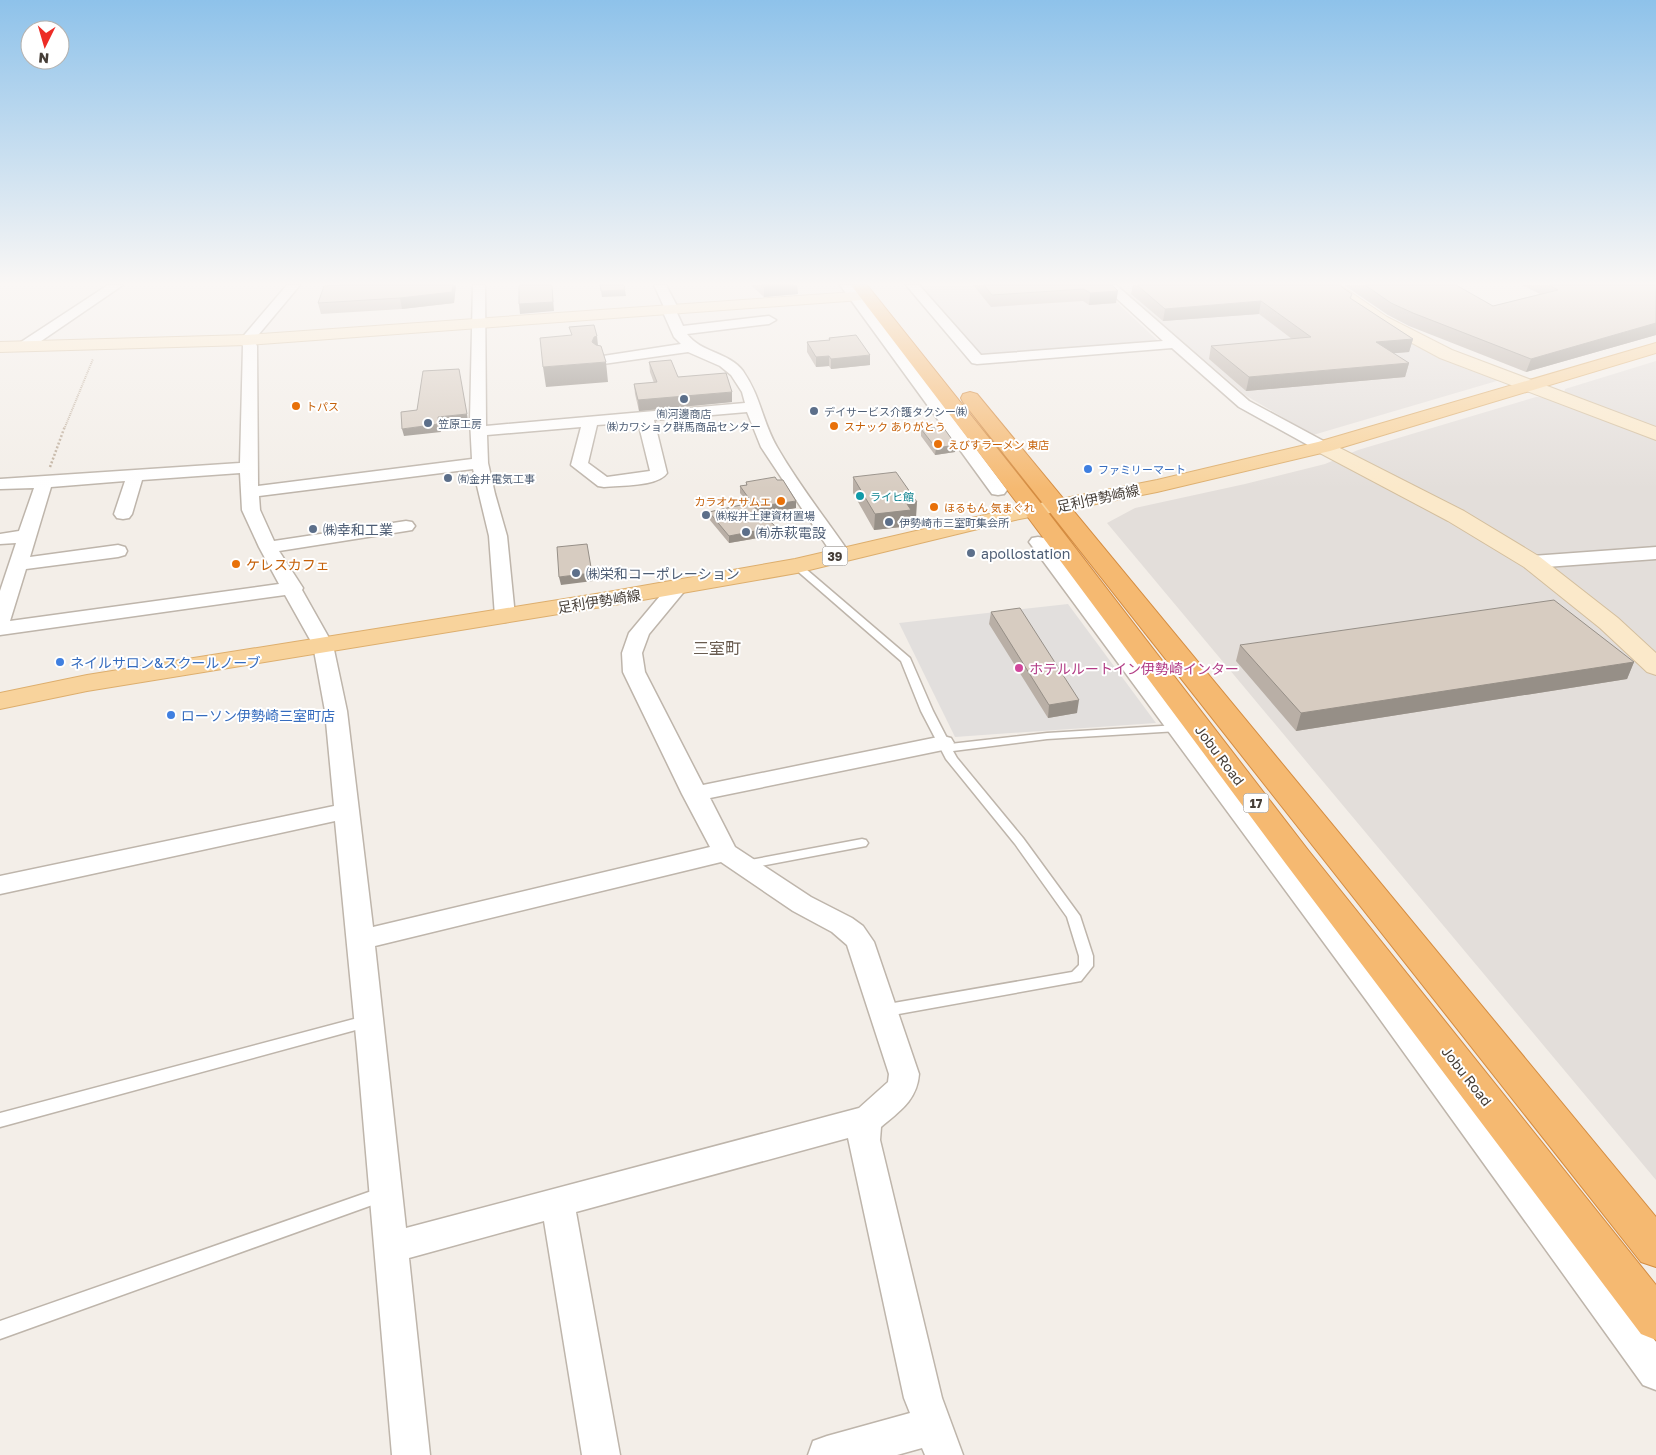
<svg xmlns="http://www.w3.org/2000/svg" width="1656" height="1455" viewBox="0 0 1656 1455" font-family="'Golos Text','Noto Sans JP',sans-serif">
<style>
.industrial{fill:#e3deda}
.parking{fill:#e2dfdd}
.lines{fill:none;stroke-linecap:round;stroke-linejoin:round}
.lane-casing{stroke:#beb5ab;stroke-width:3}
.street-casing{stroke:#beb5ab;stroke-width:3}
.secondary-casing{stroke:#d3be9d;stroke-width:2}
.primary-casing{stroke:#ddae6d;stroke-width:2}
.highway-casing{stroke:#d48c41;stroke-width:2}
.path-far1{stroke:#bfaf9d;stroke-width:2;stroke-dasharray:1 1;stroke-linecap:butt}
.path{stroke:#bfaf9d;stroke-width:2.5;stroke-dasharray:2 2;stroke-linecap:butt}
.lane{fill:#fff;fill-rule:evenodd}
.street{fill:#fff;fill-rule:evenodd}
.secondary{fill:#fbe9ca;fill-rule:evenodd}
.primary{fill:#f8d39c;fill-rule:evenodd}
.highway{fill:#f5b971;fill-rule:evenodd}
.wall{fill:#b9afa6}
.shaded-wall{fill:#968f87}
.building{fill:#d7ccc1;stroke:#968f87}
.service-dot{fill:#5c6f8a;stroke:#fff;stroke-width:2}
.food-dot{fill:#e8710a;stroke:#fff;stroke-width:2}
.shop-dot{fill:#3f7fe0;stroke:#fff;stroke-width:2}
.culture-dot{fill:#0f9aa8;stroke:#fff;stroke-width:2}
.hotel-dot{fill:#d1479c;stroke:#fff;stroke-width:2}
.labels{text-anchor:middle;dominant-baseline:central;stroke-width:4;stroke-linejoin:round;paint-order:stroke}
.far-food-label{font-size:11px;fill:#c56008;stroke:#fff;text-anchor:start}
.far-service-label{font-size:11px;fill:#4e5e75;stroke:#fff;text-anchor:start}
.far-shop-label{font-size:11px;fill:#366cbe;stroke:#fff;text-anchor:start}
.far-culture-label{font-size:11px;fill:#0d838f;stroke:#fff;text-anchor:start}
.shield{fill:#fff;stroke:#7e7873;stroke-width:1}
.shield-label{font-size:12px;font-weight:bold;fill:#463e37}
.street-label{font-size:14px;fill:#463e37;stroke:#fff}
.service-label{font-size:14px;fill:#4e5e75;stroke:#fff;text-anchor:start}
.food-label{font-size:14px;fill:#c56008;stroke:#fff;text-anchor:start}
.shop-label{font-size:14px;fill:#366cbe;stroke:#fff;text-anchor:start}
.hotel-label{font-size:14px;fill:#b23c85;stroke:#fff;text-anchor:start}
.quarter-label{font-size:16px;fill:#685b4f;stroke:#fff}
</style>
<rect width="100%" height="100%" fill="#f3eee8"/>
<!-- industrial -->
<path class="industrial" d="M920 285H1098L1157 340 981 356Z
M1218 285 1393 334 1463 368 1500 380 1313 435 1245 395 1126 292Z
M1656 361V1180L1107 523 1135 508 1245 484 1325 464 1358 450 1536 397 1553 398 1564 394 1565 389Z"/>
<!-- parking -->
<path class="parking" d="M1068 604 1156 723 955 737 899 623Z"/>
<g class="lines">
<defs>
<path id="lane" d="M797 563 800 564 910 658 933 711 950 744 1047 733 1178 725 1184 728 1178 731 1047 739 953 751 957 758 1023 838 1080 916 1093 956V966L1081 981 882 1017 877 1015 875 1011 877 1007 882 1005 1072 972 1079 965V956L1067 917 1015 844 946 759 921 711 901 661 794 568V564Z
M862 839 866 840 868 843 866 846 745 869 740 868 739 865 740 862 745 861Z
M369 1015 374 1017 376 1021 374 1025 0 1127V1113Z
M383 1187 389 1189 391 1194 389 1199 0 1339V1321Z"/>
<path id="street" d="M108 285H123L28 350H18L16 347 18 344Z
M287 285H300L254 340 257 346 258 486 472 459 470 420 473 285H485L486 426 745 403 742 392 731 375 720 366 688 352 603 364 598 363 596 360 598 357 603 356 681 344 674 337 662 310 664 307 654 285H666L679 310 677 313 683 326 769 316 776 320 769 324 687 334C701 353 729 352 743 371 761 397 762 421 777 447 798 484 826 519 850 554L848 558 841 560 834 558 832 554 761 447 747 412 654 420 667 473C658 487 620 485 604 487L598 486 571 465 581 427 487 435 488 463 495 494 507 536 515 616 512 620 505 622 498 620 495 616 489 536 473 469 259 496 260 510 274 541 406 521 412 522 415 526 412 530 406 531 279 551 303 588 302 590 333 645 347 711 373 927 710 847 682 794 623 672 622 653 629 633 670 584 677 582 684 584 687 588 649 634 642 653 645 672 703 785 943 736 951 738 954 743 951 748 943 750 710 798 735 847 811 897 852 918 863 926 874 942 919 1074C917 1100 900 1111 881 1127L880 1140 942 1398 963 1455H925L922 1448 897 1455H808L813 1441 827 1436 910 1413 904 1398 848 1138 576 1212 620 1455H582L544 1221 409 1258 430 1455H392L357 1048 335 821 0 894V876L334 806 325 711 313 645 285 595 0 635V591L16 543 0 544V534L19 531 34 488 0 489V479L240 463 243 346 240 340ZM638 422 650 471 607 477 588 463 597 425ZM240 473 242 510 259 547 279 584 10 621 26 569 118 557 125 555 127 551 125 547 118 545 30 557 51 487 125 481 114 514 117 518 123 519 129 518 132 514 142 480ZM721 862 793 911 832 932 847 945 889 1074 888 1082 859 1108 406 1228 375 946Z
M840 285H853L1004 486 1007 490 1004 494 998 495 992 494Z
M906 285H919L981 355 1163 341 1102 285H1116L1249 401 1329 444 1331 447 1329 450H1317L1239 407 1172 348 977 364 972 363Z
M1038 537 1044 538 1389 988 1656 1342V1390L1643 1385 1369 1004 1032 546 1029 542 1032 538Z
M1656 547V559L1532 568 1525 566 1523 562 1525 558 1532 556Z"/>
<path id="secondary" d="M1322 285H1340L1387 317 1452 350 1656 427V440L1440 358 1375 323Z
M855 292 861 294 863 297 861 300 247 345 0 352V342L247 335Z
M1323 441 1330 443 1464 511 1540 557 1618 618 1656 653V675L1647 672 1600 628 1524 567 1448 521 1316 451 1313 447 1316 443Z"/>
<path id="primary" d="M1656 343V353L1330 451 1157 492 1015 520 797 573 608 606 87 691 0 709V693L87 675 608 592 795 559 1015 508 1157 480 1318 442Z"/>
<path id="highway" d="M851 285H867L1043 506 1308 850 1656 1285V1340L1641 1334 1286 864 1027 516Z
M970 392 977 394 1656 1217V1267L1641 1262 963 402 961 398 963 394Z"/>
</defs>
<!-- lane casing -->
<use href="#lane" class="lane-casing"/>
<!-- street casing -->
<use href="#street" class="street-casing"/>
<!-- secondary casing -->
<use href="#secondary" class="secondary-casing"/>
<!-- primary casing -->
<use href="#primary" class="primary-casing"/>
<!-- highway casing -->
<use href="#highway" class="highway-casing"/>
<!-- path-far1 -->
<path class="path-far1" d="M65 427 93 359"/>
<!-- path -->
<path class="path" d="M50 467 65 426"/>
<!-- lane -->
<use href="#lane" class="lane"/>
<!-- street -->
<use href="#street" class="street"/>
<!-- secondary -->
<use href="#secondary" class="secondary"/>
<!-- primary -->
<use href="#primary" class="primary"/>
<!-- highway -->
<use href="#highway" class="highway"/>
</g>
<!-- wall -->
<path class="wall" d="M345 285H456L454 303 402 309 321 314 318 303Z
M751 285H797L798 294 764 297Z
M973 285H1112L1116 303 1089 305 1083 301 991 307Z
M1133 285H1339L1352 294 1351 299 1413 339 1409 352 1393 353 1409 363 1405 377 1246 391 1209 359 1211 346 1292 339 1259 314 1163 321 1131 294Z
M1344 285H1456L1493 306 1540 294 1522 285H1656V335L1526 372 1409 326 1388 315Z
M829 338 870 365 831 369 829 366 816 367 807 352V342L829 340Z
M649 362 678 377 732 402 639 411 635 394 634 384 654 383 650 372Z
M921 429 956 445 955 452 935 455 921 436Z
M853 477 916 518 910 519V526L874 530 853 493Z
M777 480 796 508 761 514 776 527V535L729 543 709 519V512L748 503 740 493V486L746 485V482Z
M991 612 1077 713 1048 718 989 624Z
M1240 645 1634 662 1627 679 1296 731 1236 661Z"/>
<!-- shaded-wall -->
<path class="shaded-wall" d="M453 285H456L454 303 402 309 400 298Z
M552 285 554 311 520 314 519 304Z
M797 285 798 294 764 297V287Z
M625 290 626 296 602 297 601 291Z
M1118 291 1116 303 1089 305 1090 293Z
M1261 301 1259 314 1163 321 1165 309Z
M1656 323V335L1526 372 1531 359Z
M597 336 599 355 592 342 594 337Z
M1413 339 1409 352 1373 355 1376 342Z
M870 355V365L831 369V359Z
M829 356V366L816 367V357Z
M606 362 608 382 546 387 543 367Z
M1409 363 1405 377 1246 391 1249 377Z
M732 392V402L639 411 638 400Z
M467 414 468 421 440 425 438 417Z
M439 424 441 432 404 436 402 429Z
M956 445 955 452 935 455 936 448Z
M796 501V508L755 515V507Z
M917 502 916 518 910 519V526L874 530 875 514 907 504Z
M776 527V535L729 543V536Z
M592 573 593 581 561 585 559 577Z
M1634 662 1627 679 1296 731 1301 713Z
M1079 700 1077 713 1048 718 1049 705Z"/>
<!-- building -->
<path class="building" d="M345 285H453L452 292 400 298 318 303 324 286Z
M519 285H552L553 302 519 304Z
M600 285H624L625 290 601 291Z
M761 285H793L764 287Z
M984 285H1112L1118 291 1090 293 1084 289 992 295Z
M1137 285H1339L1352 294 1350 298 1413 339 1376 342 1409 363 1249 377 1211 346 1311 337 1261 301 1165 309Z
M1365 285H1456L1493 306 1558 290 1549 285H1656V323L1531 359 1413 313 1391 303Z
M594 325 597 336 594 337 592 342 596 345 601 346 606 362 543 367 540 338 572 335 569 327Z
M856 335 870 355 831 359 829 356 816 357 807 342 830 340 829 338Z
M671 360 678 377 726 373 732 392 638 400 634 384 657 382 649 362Z
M459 369 467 414 438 417 439 424 402 429 401 412 417 410 423 371Z
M943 427 956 445 936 448 921 429Z
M896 472 917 502 907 504 911 510 875 514 853 477Z
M775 477 777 480H783L796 501 755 507 740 486 747 485 746 482Z
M750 503 776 527 729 536 709 512Z
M587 544 592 573 559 577 557 547Z
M1554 600 1634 662 1301 713 1240 645Z
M1020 608 1079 700 1049 705 991 612Z"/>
<!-- sky -->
<linearGradient id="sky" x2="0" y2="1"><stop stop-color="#8ec2ea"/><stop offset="0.58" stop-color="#faf7f5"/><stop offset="1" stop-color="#faf7f5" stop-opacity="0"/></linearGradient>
<rect width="1656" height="489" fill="url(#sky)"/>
<!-- markers -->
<g class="service-dot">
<circle cx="684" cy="399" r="5"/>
<circle cx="814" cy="411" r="5"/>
<circle cx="428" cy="423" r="5"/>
<circle cx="448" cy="478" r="5"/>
<circle cx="706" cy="515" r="5"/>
<circle cx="889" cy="522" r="5"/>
<circle cx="313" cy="529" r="5"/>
<circle cx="746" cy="532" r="5"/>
<circle cx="971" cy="553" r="5"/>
<circle cx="576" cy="573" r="5"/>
</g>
<g class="food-dot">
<circle cx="296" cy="406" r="5"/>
<circle cx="834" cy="426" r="5"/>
<circle cx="938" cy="444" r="5"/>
<circle cx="781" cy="501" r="5"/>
<circle cx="934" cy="507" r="5"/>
<circle cx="236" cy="564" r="5"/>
</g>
<g class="shop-dot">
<circle cx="1088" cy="469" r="5"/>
<circle cx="60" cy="662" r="5"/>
<circle cx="171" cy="715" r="5"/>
</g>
<circle class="culture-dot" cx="860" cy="496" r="5"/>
<circle class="hotel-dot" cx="1019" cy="668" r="5"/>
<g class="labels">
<!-- far-food labels -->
<g class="far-food-label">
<text x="306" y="406">トパス</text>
<text x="844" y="426">スナック ありがとう</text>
<text x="948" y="444">えびすラーメン 東店</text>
<text x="771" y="501" text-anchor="end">カラオケサムエ</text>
<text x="944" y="507">ほるもん 気まぐれ</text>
</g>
<!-- far-service labels -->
<g class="far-service-label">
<text x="824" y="411">デイサービス介護タクシー㈱</text>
<text x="684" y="413" text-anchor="middle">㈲河邊商店<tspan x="684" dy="13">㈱カワショク群馬商品センター</tspan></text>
<text x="438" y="423">笠原工房</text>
<text x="458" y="478">㈲金井電気工事</text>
<text x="716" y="515">㈱桜井土建資材置場</text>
<text x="899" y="522">伊勢崎市三室町集会所</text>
</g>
<!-- far-shop labels -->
<g class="far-shop-label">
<text x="1098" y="469">ファミリーマート</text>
</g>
<!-- far-culture labels -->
<g class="far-culture-label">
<text x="870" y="496">ライヒ館</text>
</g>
<!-- shield labels -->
<g class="shield">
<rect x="822.5" y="546.5" width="25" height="19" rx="4"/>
<rect x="1243.5" y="793.5" width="25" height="19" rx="4"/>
</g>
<g class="shield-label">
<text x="835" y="556">39</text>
<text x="1256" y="803">17</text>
</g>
<!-- street labels -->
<g class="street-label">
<text transform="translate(1098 498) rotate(-12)">足利伊勢崎線</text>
<text transform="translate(599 601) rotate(-9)">足利伊勢崎線</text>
<text transform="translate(1220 755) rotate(53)">Jobu Road</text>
<text transform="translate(1467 1076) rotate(52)">Jobu Road</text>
</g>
<!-- service labels -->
<g class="service-label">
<text x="323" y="529">㈱幸和工業</text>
<text x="756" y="532">㈲赤萩電設</text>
<text x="981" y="553">apollostation</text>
<text x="586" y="573">㈱栄和コーポレーション</text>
</g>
<!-- food labels -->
<g class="food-label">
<text x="246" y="564">ケレスカフェ</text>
</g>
<!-- shop labels -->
<g class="shop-label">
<text x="70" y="662">ネイルサロン&amp;スクールノーブ</text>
<text x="181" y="715">ローソン伊勢崎三室町店</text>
</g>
<!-- hotel labels -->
<g class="hotel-label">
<text x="1029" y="668">ホテルルートイン伊勢崎インター</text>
</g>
<!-- quarter labels -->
<g class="quarter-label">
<text x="717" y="648">三室町</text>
</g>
</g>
<!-- north arrow -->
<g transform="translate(45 45) rotate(185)"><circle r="24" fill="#ffffff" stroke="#b5b2af"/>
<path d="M0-4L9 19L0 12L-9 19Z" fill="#ed2c26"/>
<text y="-8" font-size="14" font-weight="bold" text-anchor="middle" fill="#463e37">N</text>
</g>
</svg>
